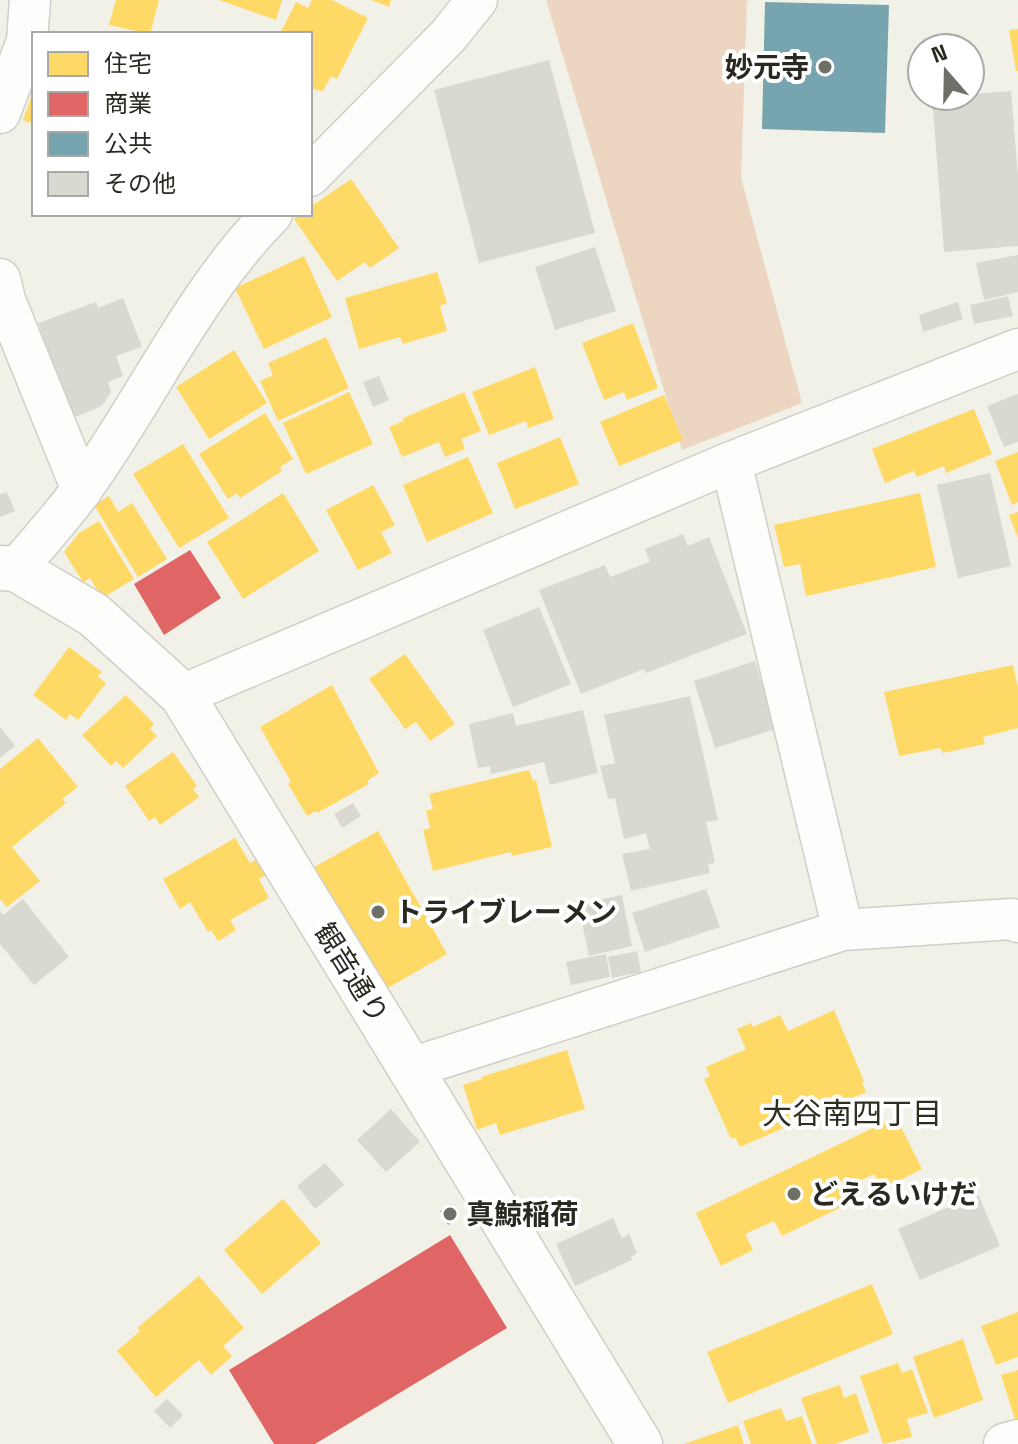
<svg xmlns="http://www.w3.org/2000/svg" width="1018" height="1444" viewBox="0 0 1018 1444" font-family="'Space Grotesk','Noto Sans JP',sans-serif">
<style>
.green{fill:#ecd6c1}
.homes{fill:#ffd966}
.shops{fill:#e06666}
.public{fill:#76a5af}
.building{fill:#d9d9d2}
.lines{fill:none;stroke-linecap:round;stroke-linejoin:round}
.street-casing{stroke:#d0cfc7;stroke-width:43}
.secondary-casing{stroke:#d0cfc7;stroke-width:47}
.street{stroke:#fdfdfb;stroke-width:40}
.secondary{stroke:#fdfdfb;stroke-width:44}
.poi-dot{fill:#6f6f67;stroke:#fff;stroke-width:3}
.labels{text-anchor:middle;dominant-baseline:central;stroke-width:8;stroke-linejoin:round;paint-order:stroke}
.poi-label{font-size:28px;font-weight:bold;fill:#292922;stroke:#fff;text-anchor:start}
.street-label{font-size:28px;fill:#292922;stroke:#fff}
.neighbourhood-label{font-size:30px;fill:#2f2d1f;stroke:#fff}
</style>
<rect width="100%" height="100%" fill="#f2f1e7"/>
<!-- green -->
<path class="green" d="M546 0H750L747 1 741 178 802 403 682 450Z"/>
<!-- homes -->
<path class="homes" d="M116 0H159L150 34 109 25Z
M219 0H282L276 20Z
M312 0H332L368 18 337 79 331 76 323 91 310 89V34H280L296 2 308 8Z
M371 0H391L389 7Z
M1018 29V71H1016L1009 30Z
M34 89V124L23 120Z
M351 179 399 248 370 268 365 262 337 281 294 219 300 214H310V207Z
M304 256 332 317 264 349 235 288Z
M437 272 447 303 440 306 447 331 403 344 400 337 359 349 345 298Z
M633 323 658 388 627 400 624 392 604 400 582 343Z
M326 337 349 388 278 421 260 381 273 375 268 363Z
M234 350 267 403 209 439 176 387Z
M535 367 554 419 528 428 526 421 489 435 472 392Z
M349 392 373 444 306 474 283 423Z
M464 392 481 431 461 439 465 449 445 457 439 442 402 457 389 427 404 421 403 418Z
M664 395 683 440 619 466 600 422Z
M974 409 992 454 946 473 944 466 917 477 914 471 885 483 872 449Z
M265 413 293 459 280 467 282 471 240 498 237 493 228 499 199 454Z
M560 437 579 484 515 509 497 463Z
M183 444 229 518 179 548 133 474Z
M1018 452V502L1012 505 995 461Z
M468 457 493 513 427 542 403 485Z
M373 485 395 525 381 532 392 553 358 570 326 510Z
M283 493 319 551 243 599 207 542Z
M920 493 936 567 806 596 800 564 784 567 774 525Z
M109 496 118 512 132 503 167 559 138 577 94 505Z
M1018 512V538L1009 515Z
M99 521 134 579 102 598 90 578 83 582 64 552 79 533Z
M69 647 102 672 98 677 106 683 78 720 70 714 66 720 33 695Z
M405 654 455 724 430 741 416 722 405 729 369 679Z
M1013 665 1018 688V728L983 737 985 744 943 753 940 748 899 756 884 692Z
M332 685 379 773 367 781 369 784 317 813 316 811 307 816 288 784 291 782 260 727Z
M126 695 154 724 150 729 157 736 123 768 116 761 111 766 82 735Z
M38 738 78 787 62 799 66 803 12 847 40 881 7 907 0 899V769Z
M173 752 197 786 193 789 199 797 160 825 155 817 149 821 125 786Z
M529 770 533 781 536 780 552 847 512 856 511 852 433 871 423 830 430 828 426 810 433 809 429 794Z
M378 831 447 954 379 993 309 870Z
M235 838 250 863 259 858 268 874 259 879 269 898 230 920 236 930 218 941 211 930 208 932 190 902 180 909 163 879Z
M834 1010 864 1081 862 1082 866 1092 740 1147 735 1137 731 1139 704 1079 710 1076 706 1067 746 1049 737 1029 751 1023 753 1027 780 1015 788 1031Z
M567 1050 585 1109 500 1135 496 1123 477 1130 463 1085 482 1079 481 1077Z
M896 1117 922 1169 882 1189 874 1174 849 1186 856 1200 782 1236 774 1221 745 1234 753 1250 721 1266 696 1213Z
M283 1199 321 1243 262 1294 224 1250Z
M199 1276 244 1328 223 1346 232 1356 211 1375 199 1360 156 1397 117 1351 140 1331 137 1328Z
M872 1284 893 1334 728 1403 707 1352Z
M1018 1312V1357L996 1365 981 1326Z
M963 1339 983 1400 934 1418 913 1357Z
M898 1363 902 1373 912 1369 928 1413 907 1419 912 1437 883 1444 860 1376Z
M1018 1370V1419L1015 1420 1001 1375Z
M840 1385 844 1398 856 1393 869 1432 835 1444H817L801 1398Z
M781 1408 786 1421 802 1416 812 1444H751L743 1421Z
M738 1425 744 1444H684Z"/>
<!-- shops -->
<path class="shops" d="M190 550 221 598 164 635 134 584Z
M450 1235 507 1328 315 1444H274L229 1370Z"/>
<!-- public -->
<path class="public" d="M765 2 889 5 885 133 762 129Z
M451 1204 459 1218 448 1225 440 1211Z"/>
<!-- building -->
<path class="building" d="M549 60 595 233 479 263 434 90Z
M1011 91 1018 176V246L944 252 932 97Z
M595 247 616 311 555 330 535 267Z
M1018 255V292L984 300 976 263Z
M1008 296 1013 316 974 324 970 305Z
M123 298 142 347 116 356 123 376 108 382 111 392 102 406 73 418 38 323 96 302 98 308Z
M958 302 963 319 923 332 919 315Z
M379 376 389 400 373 407 363 382Z
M1018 394V442L1004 447 987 406Z
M990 473 1011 566 958 578 937 485Z
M7 492 15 511 0 517V494Z
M683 534 688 546 709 537 747 634 646 673 644 669 581 694 539 590 605 565 610 577 650 562 645 549Z
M539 607 571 684 513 707 483 630Z
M755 661 776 729 715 748 694 681Z
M690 696 718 820 706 822 715 863 708 864 710 873 631 891 622 854 650 849 646 833 624 839 615 798 608 799 600 766 615 763 604 715Z
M583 710 598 773 550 785 544 762 491 774 490 766 478 768 469 724 513 713 516 726Z
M0 727 15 746 0 758Z
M353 803 361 816 342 828 334 814Z
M706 889 720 927 645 952 632 913Z
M622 895 632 946 589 956 578 904Z
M23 899 69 957 34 985 0 944V911L3 915Z
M637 951 641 972 612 978 608 957Z
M606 954 610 977 571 985 566 962Z
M391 1109 420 1142 386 1172 357 1140Z
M325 1163 344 1185 315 1209 297 1186Z
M978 1194 1000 1246 920 1280 898 1229Z
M613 1218 622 1238 629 1234 637 1253 631 1257 632 1260 575 1286 556 1244Z
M167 1399 183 1415 170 1428 154 1411Z"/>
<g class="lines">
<defs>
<path id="street" d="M0 113 27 41 30 0
M310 176 448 36 477 0
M0 279 5 300 82 490
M731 462 843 930
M16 569C38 543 62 517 82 489 147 399 194 293 272 214
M182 695 731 462 1018 349
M411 1068 843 930 1012 919 1018 922
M1004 1444 1018 1440"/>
<path id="secondary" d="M0 568 16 569 94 615 182 695 640 1444"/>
</defs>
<!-- street casing -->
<use href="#street" class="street-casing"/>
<!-- secondary casing -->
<use href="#secondary" class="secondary-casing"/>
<!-- street -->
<use href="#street" class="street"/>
<!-- secondary -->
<use href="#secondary" class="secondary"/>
</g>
<!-- markers -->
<g class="poi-dot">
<circle cx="825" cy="67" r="8"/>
<circle cx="378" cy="912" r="8"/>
<circle cx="794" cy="1194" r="8"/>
<circle cx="450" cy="1214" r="8"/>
</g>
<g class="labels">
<!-- poi labels -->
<g class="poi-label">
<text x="809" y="67" text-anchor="end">妙元寺</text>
<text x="394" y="912">トライブレーメン</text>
<text x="810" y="1194">どえるいけだ</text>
<text x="466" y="1214">真鯨稲荷</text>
</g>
<!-- street labels -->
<g class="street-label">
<text transform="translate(352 973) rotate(58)">観音通り</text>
</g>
<!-- neighbourhood labels -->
<g class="neighbourhood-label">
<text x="852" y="1113">大谷南四丁目</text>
</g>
</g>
<!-- legend -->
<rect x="32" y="32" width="280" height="184" fill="#ffffff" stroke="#a9a9a7" stroke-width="2"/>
<rect x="48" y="52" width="40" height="24" fill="#ffd966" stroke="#a9a9a7" stroke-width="2"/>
<text x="104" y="72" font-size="24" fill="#292922">住宅</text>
<rect x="48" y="92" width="40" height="24" fill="#e06666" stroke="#a9a9a7" stroke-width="2"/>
<text x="104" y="112" font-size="24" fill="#292922">商業</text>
<rect x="48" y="132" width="40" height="24" fill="#76a5af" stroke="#a9a9a7" stroke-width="2"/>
<text x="104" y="152" font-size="24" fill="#292922">公共</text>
<rect x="48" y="172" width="40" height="24" fill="#d9d9d2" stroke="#a9a9a7" stroke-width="2"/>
<text x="104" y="192" font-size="24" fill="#292922">その他</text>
<!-- north arrow -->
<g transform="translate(946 72) rotate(340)"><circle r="38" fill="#ffffff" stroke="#a9a9a7" stroke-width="2"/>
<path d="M0-6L14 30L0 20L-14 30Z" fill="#6f6f67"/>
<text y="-12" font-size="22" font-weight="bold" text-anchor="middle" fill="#292922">N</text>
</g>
</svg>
